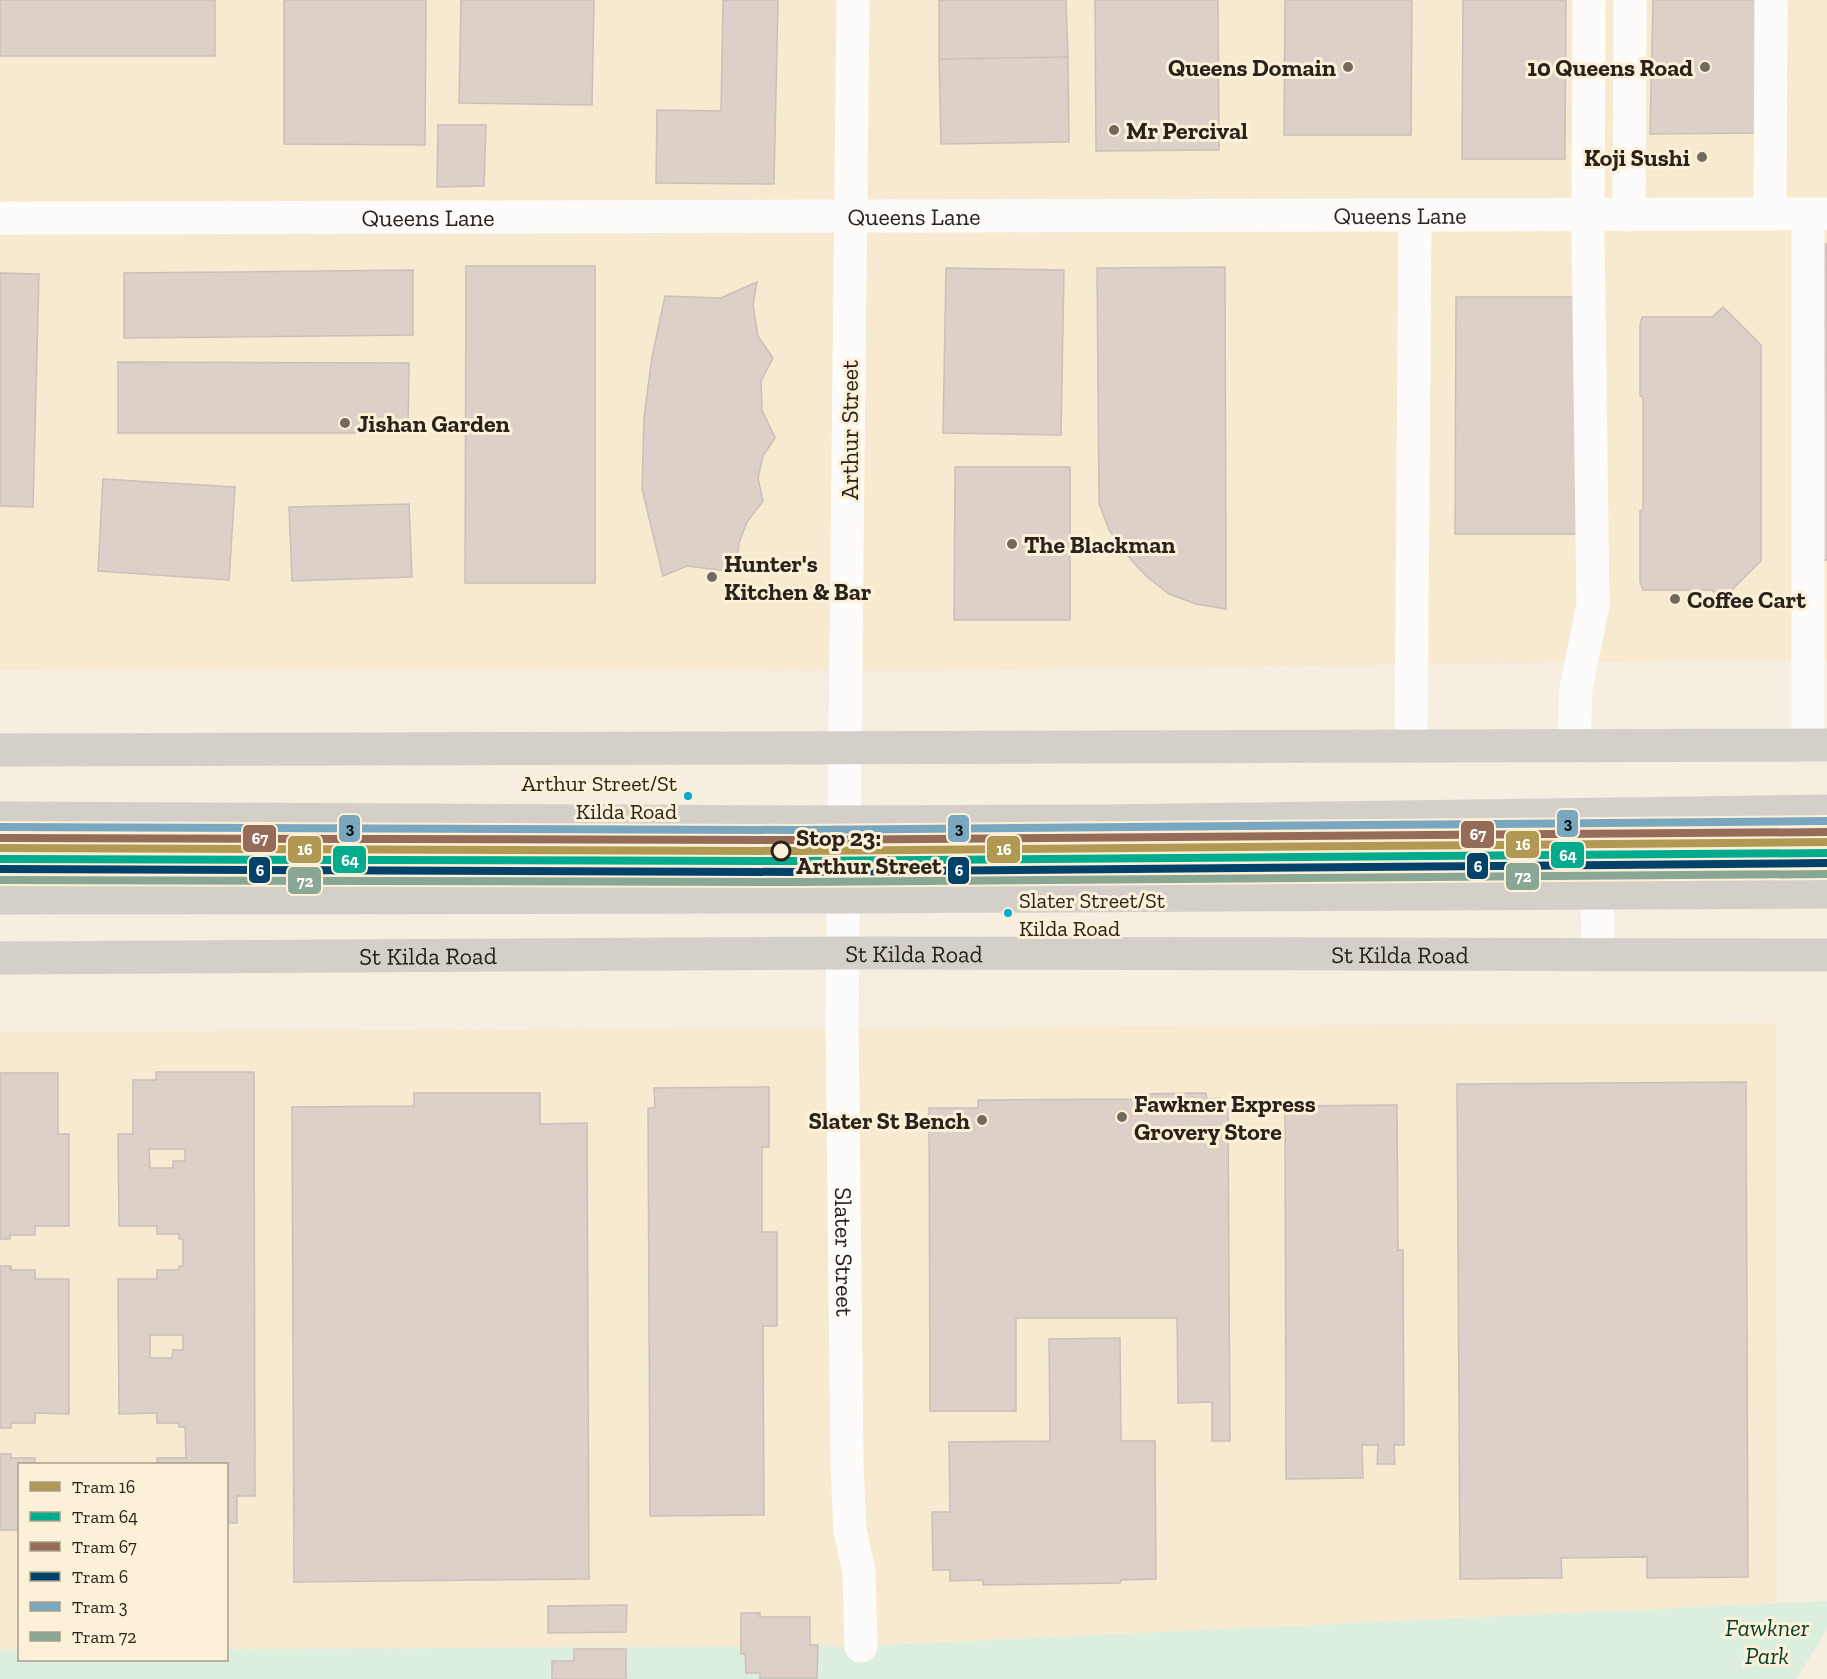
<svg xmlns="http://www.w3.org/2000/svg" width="1827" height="1679" viewBox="0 0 1827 1679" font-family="'Zilla Slab',serif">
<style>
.built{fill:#f7ead0}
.green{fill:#dcefde}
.building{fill:#dcd0c9;stroke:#cac0b9;stroke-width:1.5;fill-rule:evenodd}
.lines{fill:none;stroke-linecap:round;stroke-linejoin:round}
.minor{stroke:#fefcfa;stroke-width:33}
.major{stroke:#d4cfc8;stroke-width:33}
.tram-1-casing{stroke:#fdf0d9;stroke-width:12}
.tram-2-casing{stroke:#fdf0d9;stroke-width:12}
.tram-3-casing{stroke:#fdf0d9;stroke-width:12}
.tram-4-casing{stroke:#fdf0d9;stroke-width:12}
.tram-5-casing{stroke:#fdf0d9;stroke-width:12}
.tram-6-casing{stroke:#fdf0d9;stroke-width:12}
.tram-1{stroke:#b29953;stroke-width:8}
.tram-2{stroke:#00ab8e;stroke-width:8}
.tram-3{stroke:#956c58;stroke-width:8}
.tram-4{stroke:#01426a;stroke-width:8}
.tram-5{stroke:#79a7bf;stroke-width:8}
.tram-6{stroke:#89a794;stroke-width:8}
.poi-dot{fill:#706a5f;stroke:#fdf0d9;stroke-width:2}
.bus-dot{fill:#00a9ce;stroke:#fdf0d9;stroke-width:2}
.stop-dot{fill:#fdf0d9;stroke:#292319;stroke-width:3}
.labels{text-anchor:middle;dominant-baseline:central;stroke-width:6;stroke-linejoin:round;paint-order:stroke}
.bus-label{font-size:22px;fill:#292319;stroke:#fdf0d9;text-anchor:end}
.poi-label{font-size:24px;font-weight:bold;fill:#292319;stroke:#fdf0d9;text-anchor:start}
.street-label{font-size:24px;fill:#292319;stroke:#fdf0d9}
.stop-label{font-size:24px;font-weight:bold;fill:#292319;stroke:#fdf0d9;text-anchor:start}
.park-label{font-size:24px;font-style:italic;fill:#003f2b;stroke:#fdf0d9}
.line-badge{stroke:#fdf0d9;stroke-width:2}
.badge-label{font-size:16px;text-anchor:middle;font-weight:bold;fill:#fff}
.pale-badge-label{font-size:16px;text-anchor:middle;font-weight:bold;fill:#111}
</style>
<rect width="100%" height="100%" fill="#f5eee1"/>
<!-- built -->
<path class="built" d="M0 0H1827V659L931 671 0 670Z
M1776 1023 1777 1603 861 1646 227 1649 226 1464H20L19 1650H0V1032Z"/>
<!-- green -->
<path class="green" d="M1827 1601V1630L1796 1679H0V1650H19L20 1660H226L227 1649 861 1646Z"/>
<!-- building -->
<path class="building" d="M0 0H215V56H0Z
M284 0H426L425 145 284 144Z
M461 0H594L592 105 459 103Z
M723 0H778L774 184 656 183 657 110 721 111Z
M939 0H1066L1068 57 939 59Z
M1095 0H1218L1219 150 1096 151Z
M1285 0H1412L1411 135H1284Z
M1463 0H1566L1565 159H1462Z
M1653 0H1760L1759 133 1650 134Z
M1068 57 1069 142 941 144 939 59Z
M438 125H486L484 186 437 187Z
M1825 244H1827V560H1822Z
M466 266H595V583H465Z
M1225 267 1226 609 1196 604 1169 594 1146 576 1126 554 1109 530 1099 503 1097 268Z
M946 268 1064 270 1061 435 943 433Z
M413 270V335L124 338V273Z
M0 273 39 274 33 507 0 506Z
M757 282 753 305 758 336 773 358 761 381 762 410 775 438 763 456 758 478 763 501 747 522 739 543 736 572 687 566 663 576 642 489 644 417 652 357 665 296 721 298Z
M1456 297H1580L1579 534H1455Z
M1723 307 1761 345V561L1722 600 1712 590H1643L1640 582V511L1643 509V397L1640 396V325L1642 317H1712Z
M118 362 409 363 408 433H118Z
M955 467H1070V620H954Z
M103 479 235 487 229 580 98 571Z
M409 504 412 577 292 581 289 507Z
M156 1072H254L255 1496H237V1523H226V1464H157V1458H186L185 1427H179V1423H157V1413L119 1414 118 1279H157V1270H179V1266H183V1239H179V1234H157V1226H119L118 1134H133V1080H156ZM149 1149H185V1161H173V1168H150ZM150 1335H183V1350H173L172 1358H150Z
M0 1073H58V1134H69V1226H35V1235H10V1239H0Z
M1746 1082 1748 1577 1647 1578V1557L1561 1558 1562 1578 1460 1579 1457 1084Z
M769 1087V1147H762V1232H777V1326H763L764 1515 650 1516 648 1108H655L654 1088Z
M414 1093H540V1124L587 1123 589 1579 294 1582 292 1107 414 1106Z
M1206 1093 1207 1099 1220 1098V1106H1228L1230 1441H1212V1402L1178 1403 1177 1318H1016V1411H930L929 1108H978V1100L1136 1099 1135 1094Z
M1397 1105 1398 1250H1403L1404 1445H1394L1395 1464H1377L1378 1445H1362L1363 1478 1286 1479 1285 1106Z
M0 1266H11V1270H35V1279H69V1414L35 1413V1423H11V1428H0Z
M1120 1338 1121 1441H1155L1156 1579 1121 1580 1120 1583 983 1585V1580L950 1581V1570H933L932 1512H950L949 1442 1050 1441 1049 1339Z
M0 1454H11V1458H35V1464H20L19 1530H0Z
M627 1605 626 1632 548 1633V1606Z
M741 1613H760V1617H810V1645H818L817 1678H760V1673H746L745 1654H741Z
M574 1649H626V1679H552V1661H574Z"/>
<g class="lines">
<!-- minor -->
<g class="minor">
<path id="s1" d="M853 0 842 1021 847 1463 850 1531 859 1571 861 1646"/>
<path d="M1770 214 1771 0"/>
<path d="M1629 215 1630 0"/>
<path id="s2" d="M0 218 1827 214"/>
<path d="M1574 745 1576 688 1593 605 1588 236 1589 0"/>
<path d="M1808 745V215"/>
<path d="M1411 746 1415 216"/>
<path d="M0 856H797L845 859 1827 853"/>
<path d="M1597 894 1598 954"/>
</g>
<!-- major -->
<g class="major">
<path d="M0 750 1827 745"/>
<path d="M0 818 797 822 1102 821 1827 811"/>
<path d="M0 898 845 897 1827 892"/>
<path id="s3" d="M0 958 843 953 1827 955"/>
</g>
<defs>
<path id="tram-1" d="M0 848 797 851 1827 842"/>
<path id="tram-2" d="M0 859 797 861 1827 853"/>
<path id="tram-3" d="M0 838 797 840 1827 832"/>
<path id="tram-4" d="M0 869 797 872 1827 863"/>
<path id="tram-5" d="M0 827 797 830 1827 821"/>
<path id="tram-6" d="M0 880 797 882 1827 874"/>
</defs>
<!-- tram-1 casing -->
<use href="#tram-1" class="tram-1-casing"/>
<!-- tram-2 casing -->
<use href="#tram-2" class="tram-2-casing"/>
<!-- tram-3 casing -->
<use href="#tram-3" class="tram-3-casing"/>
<!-- tram-4 casing -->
<use href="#tram-4" class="tram-4-casing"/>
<!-- tram-5 casing -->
<use href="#tram-5" class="tram-5-casing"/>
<!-- tram-6 casing -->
<use href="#tram-6" class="tram-6-casing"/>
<!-- tram-1 -->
<use href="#tram-1" class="tram-1"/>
<!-- tram-2 -->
<use href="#tram-2" class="tram-2"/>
<!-- tram-3 -->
<use href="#tram-3" class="tram-3"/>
<!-- tram-4 -->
<use href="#tram-4" class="tram-4"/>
<!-- tram-5 -->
<use href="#tram-5" class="tram-5"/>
<!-- tram-6 -->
<use href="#tram-6" class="tram-6"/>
</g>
<!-- markers -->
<g class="poi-dot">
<circle cx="1348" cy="67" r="6"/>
<circle cx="1705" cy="67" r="6"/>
<circle cx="1114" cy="130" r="6"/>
<circle cx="1702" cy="157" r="6"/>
<circle cx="345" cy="423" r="6"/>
<circle cx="1012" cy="544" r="6"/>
<circle cx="712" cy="577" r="6"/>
<circle cx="1675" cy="599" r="6"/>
<circle cx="1122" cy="1117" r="6"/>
<circle cx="982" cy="1120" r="6"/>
</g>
<g class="bus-dot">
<circle cx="688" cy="796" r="5"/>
<circle cx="1008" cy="913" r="5"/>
</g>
<circle class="stop-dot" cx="781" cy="851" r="9"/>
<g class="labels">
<!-- bus labels -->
<g class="bus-label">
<text x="677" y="783">Arthur Street/St<tspan x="677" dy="28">Kilda Road</tspan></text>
<text x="1019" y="900" text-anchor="start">Slater Street/St<tspan x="1019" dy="28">Kilda Road</tspan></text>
</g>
<!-- poi labels -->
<g class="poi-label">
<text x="1336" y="67" text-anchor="end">Queens Domain</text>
<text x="1693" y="67" text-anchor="end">10 Queens Road</text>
<text x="1126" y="130">Mr Percival</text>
<text x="1690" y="157" text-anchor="end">Koji Sushi</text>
<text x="357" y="423">Jishan Garden</text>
<text x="1024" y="544">The Blackman</text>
<text x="724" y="563">Hunter's<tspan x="724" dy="28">Kitchen &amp; Bar</tspan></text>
<text x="1687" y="599">Coffee Cart</text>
<text x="1134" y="1103">Fawkner Express<tspan x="1134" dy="28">Grovery Store</tspan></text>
<text x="970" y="1120" text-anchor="end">Slater St Bench</text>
</g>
<!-- street labels -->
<g class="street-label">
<text stroke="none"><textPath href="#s2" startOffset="1400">Queens Lane</textPath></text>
<text stroke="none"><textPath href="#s2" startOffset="428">Queens Lane</textPath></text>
<text stroke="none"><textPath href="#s2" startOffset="914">Queens Lane</textPath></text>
<text transform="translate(849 430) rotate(-90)">Arthur Street</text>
<text stroke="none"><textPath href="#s3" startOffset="914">St Kilda Road</textPath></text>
<text stroke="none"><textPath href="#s3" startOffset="1400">St Kilda Road</textPath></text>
<text stroke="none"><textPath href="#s3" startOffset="428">St Kilda Road</textPath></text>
<text stroke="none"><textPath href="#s1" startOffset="1252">Slater Street</textPath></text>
</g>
<!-- stop labels -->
<g class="stop-label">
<text x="796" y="837">Stop 23:<tspan x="796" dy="28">Arthur Street</tspan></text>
</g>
<!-- park labels -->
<g class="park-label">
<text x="1767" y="1627">Fawkner<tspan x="1767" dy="28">Park</tspan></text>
</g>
</g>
<g class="line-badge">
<rect x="1556" y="809" width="23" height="29" rx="6" fill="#79a7bf"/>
<rect x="338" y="814" width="23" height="29" rx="6" fill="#79a7bf"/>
<rect x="947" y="814" width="23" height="29" rx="6" fill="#79a7bf"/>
<rect x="1460" y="820" width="35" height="29" rx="6" fill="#956c58"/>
<rect x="242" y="824" width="35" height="29" rx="6" fill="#956c58"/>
<rect x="1505" y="830" width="35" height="29" rx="6" fill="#b29953"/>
<rect x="287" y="835" width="35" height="29" rx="6" fill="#b29953"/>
<rect x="986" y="835" width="35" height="29" rx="6" fill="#b29953"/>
<rect x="1550" y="841" width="35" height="28" rx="6" fill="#00ab8e"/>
<rect x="332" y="845" width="35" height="29" rx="6" fill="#00ab8e"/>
<rect x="1466" y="852" width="23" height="28" rx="6" fill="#01426a"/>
<rect x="248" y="856" width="23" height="28" rx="6" fill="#01426a"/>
<rect x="947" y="856" width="23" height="29" rx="6" fill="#01426a"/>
<rect x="1505" y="862" width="35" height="29" rx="6" fill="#89a794"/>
<rect x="287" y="866" width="35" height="29" rx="6" fill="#89a794"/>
</g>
<g class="badge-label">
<text x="1478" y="840">67</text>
<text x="260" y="844">67</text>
<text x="1523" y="850">16</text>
<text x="305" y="855">16</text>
<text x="1004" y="855">16</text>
<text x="1568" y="861">64</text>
<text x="350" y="866">64</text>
<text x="1478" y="872">6</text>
<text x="260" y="876">6</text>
<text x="959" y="876">6</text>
<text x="1523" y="882">72</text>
<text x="305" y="887">72</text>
</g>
<g class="pale-badge-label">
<text x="1568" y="829">3</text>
<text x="350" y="834">3</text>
<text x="959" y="834">3</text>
</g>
<!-- legend -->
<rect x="18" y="1463" width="210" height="198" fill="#fdf0d9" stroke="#a89e8c" stroke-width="1.5"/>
<rect x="30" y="1482" width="30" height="9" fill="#b29953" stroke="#a89e8c" stroke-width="1.5"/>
<text x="72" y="1493" font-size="18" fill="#292319">Tram 16</text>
<rect x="30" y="1512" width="30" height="9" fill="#00ab8e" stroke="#a89e8c" stroke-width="1.5"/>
<text x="72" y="1523" font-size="18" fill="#292319">Tram 64</text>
<rect x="30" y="1542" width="30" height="9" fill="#956c58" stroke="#a89e8c" stroke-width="1.5"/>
<text x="72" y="1553" font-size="18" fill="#292319">Tram 67</text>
<rect x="30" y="1572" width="30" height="9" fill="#01426a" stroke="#a89e8c" stroke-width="1.5"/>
<text x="72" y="1583" font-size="18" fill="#292319">Tram 6</text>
<rect x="30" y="1602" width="30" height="9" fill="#79a7bf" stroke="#a89e8c" stroke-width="1.5"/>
<text x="72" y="1613" font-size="18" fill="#292319">Tram 3</text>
<rect x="30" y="1632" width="30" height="9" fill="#89a794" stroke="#a89e8c" stroke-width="1.5"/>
<text x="72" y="1643" font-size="18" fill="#292319">Tram 72</text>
</svg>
